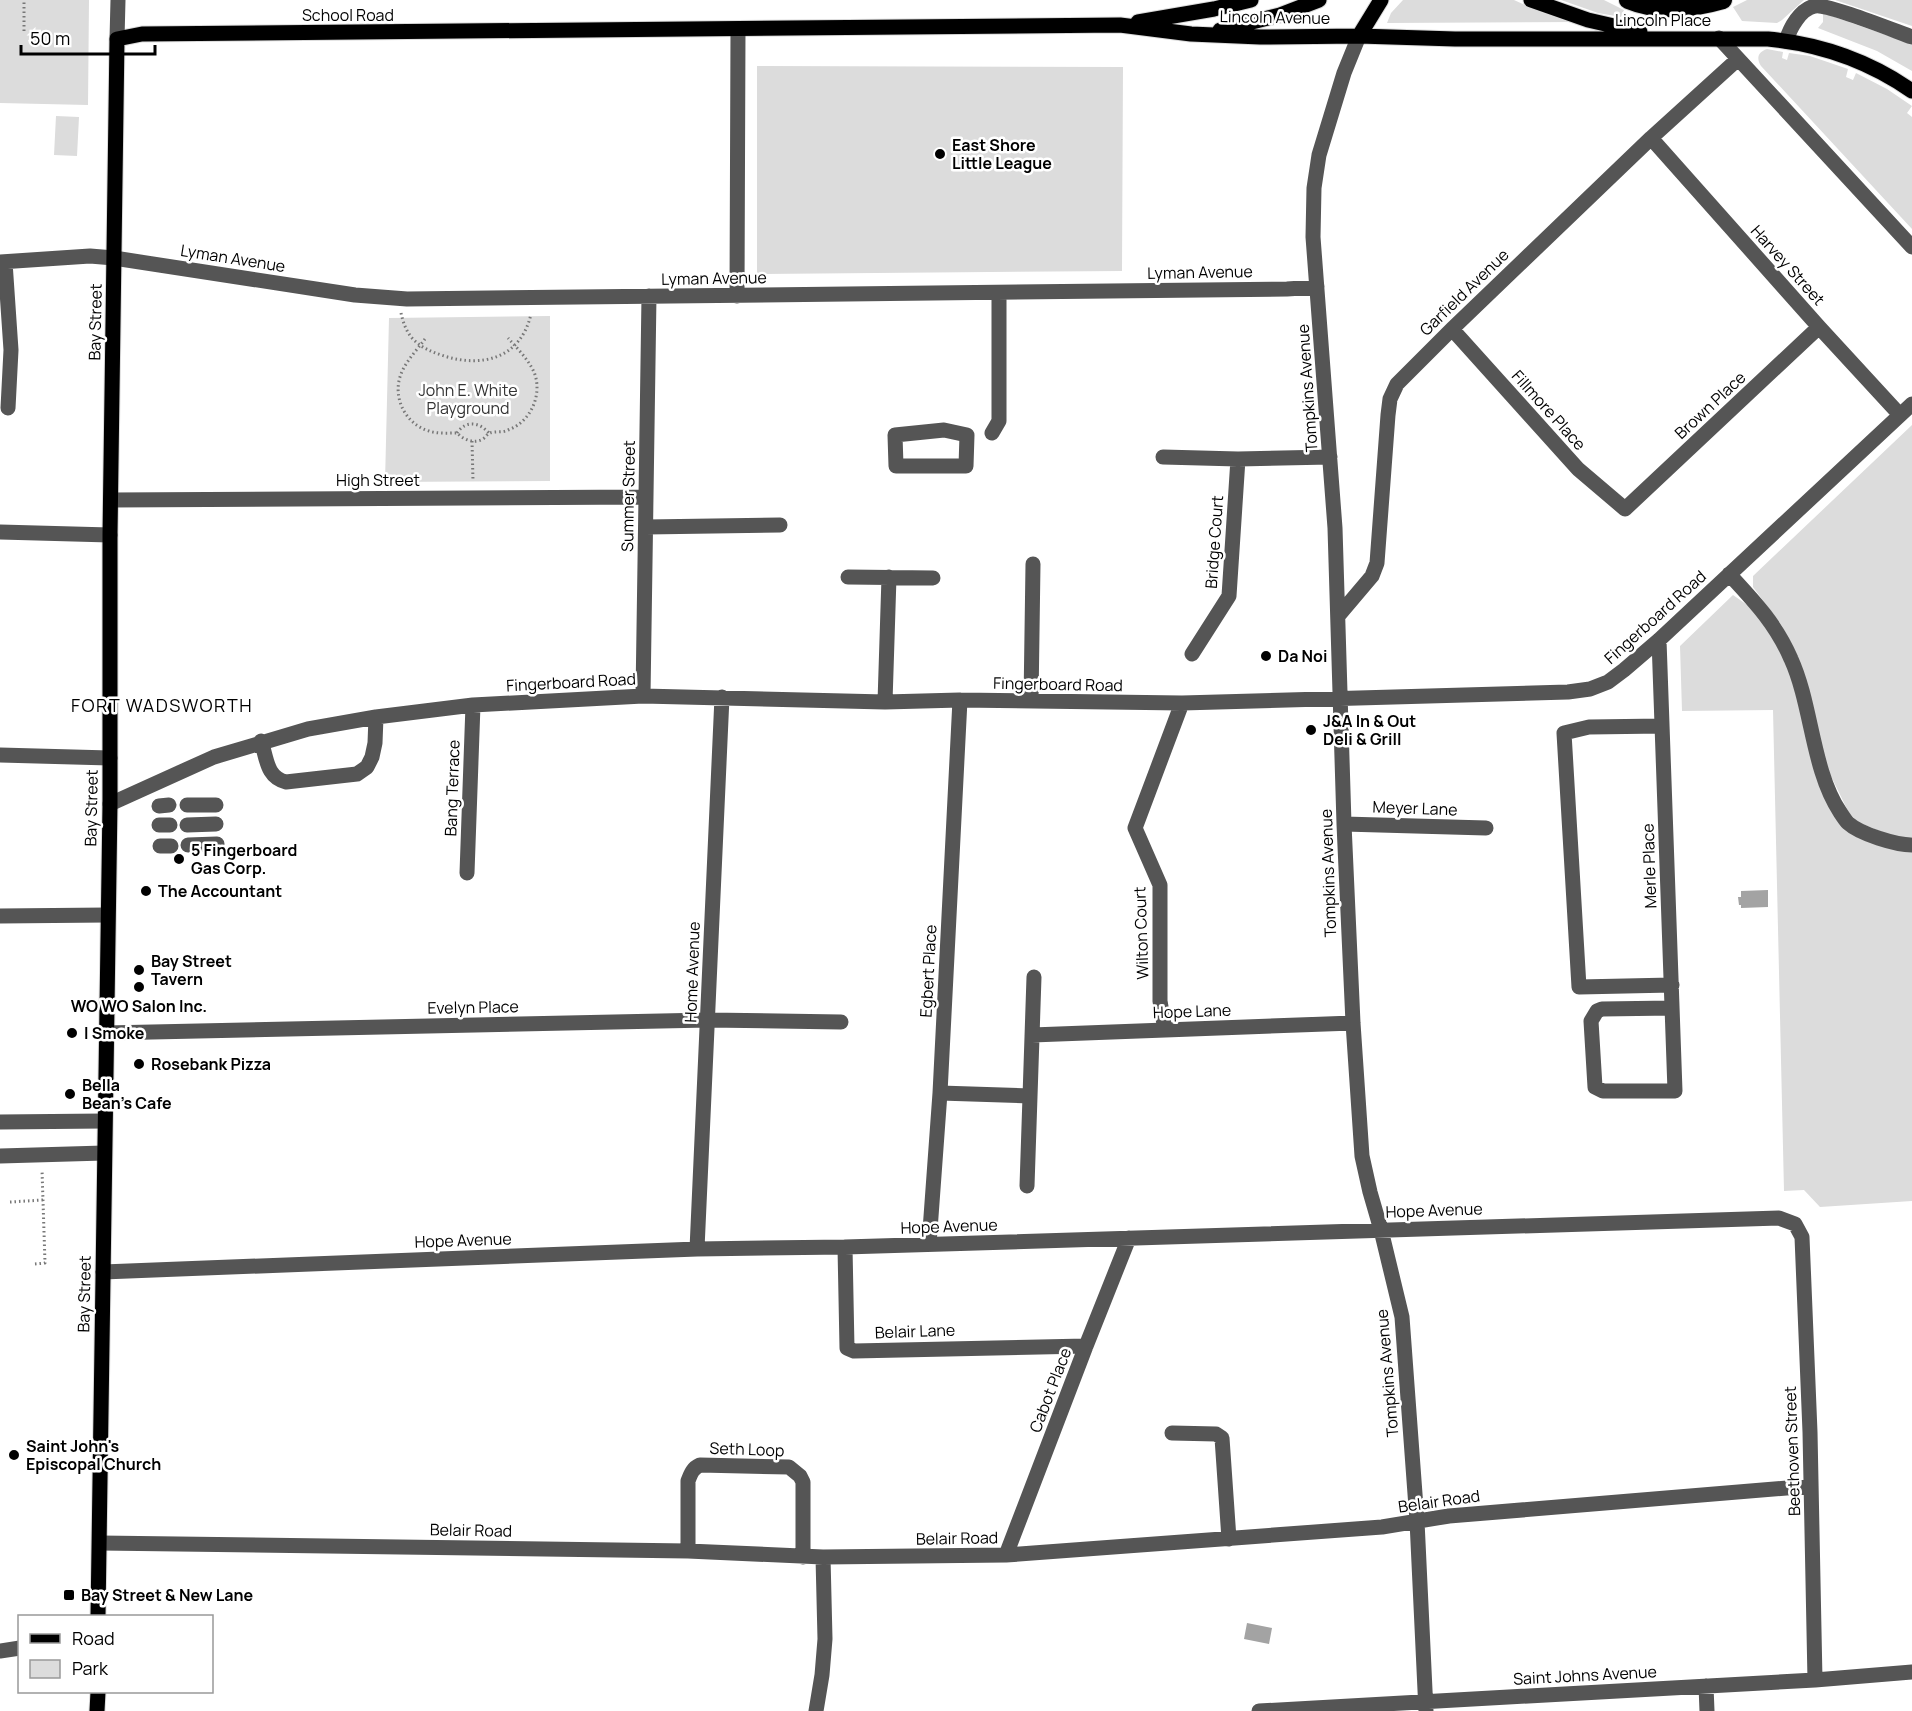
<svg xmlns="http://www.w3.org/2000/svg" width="1912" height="1711" viewBox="0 0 1912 1711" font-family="Manrope,sans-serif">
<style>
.green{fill:#dcdcdc}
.water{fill:#a3a3a3}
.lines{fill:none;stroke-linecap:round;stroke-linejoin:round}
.major-casing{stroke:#dbdbdb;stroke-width:17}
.highway-casing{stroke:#dbdbdb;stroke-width:20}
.path{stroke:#777;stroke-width:3;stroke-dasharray:1.5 3;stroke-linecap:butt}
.minor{stroke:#555;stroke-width:15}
.major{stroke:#000;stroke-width:15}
.highway{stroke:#000;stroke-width:18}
.poi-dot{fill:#000;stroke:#fff;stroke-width:2}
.labels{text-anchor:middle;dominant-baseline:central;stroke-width:5;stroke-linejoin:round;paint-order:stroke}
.street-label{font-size:16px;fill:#000;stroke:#fff}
.poi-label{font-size:16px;font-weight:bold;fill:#000;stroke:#fff;text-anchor:start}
.park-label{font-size:16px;fill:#333;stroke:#fff}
.neighbourhood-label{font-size:18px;letter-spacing:1.5px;fill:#000;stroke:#fff}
</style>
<rect width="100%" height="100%" fill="#fff"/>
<!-- green -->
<path class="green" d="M0 0H89L88 105 0 103Z
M1403 0H1514L1543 13 1581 22 1387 23 1391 13Z
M1561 0H1604L1624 10 1621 17 1598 13Z
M1747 0H1804L1782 20 1777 23 1742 21 1733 7Z
M1835 0H1912V26Z
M1823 13 1912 44V71L1877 51 1818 28 1823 22Z
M1767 49 1783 52 1782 58 1787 60 1789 53 1810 56 1848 69 1846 77 1853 80 1856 73 1887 89 1912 106 1907 113 1912 117V229L1761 66C1756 58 1758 52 1767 49Z
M757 66 1123 67 1122 271 757 274Z
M56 116 79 117 77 156 54 155Z
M550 316V481L385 482 389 318Z
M1912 425V837H1894L1858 822 1849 813 1827 768 1791 643 1782 626 1753 587V576Z
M1733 595 1753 609 1765 621 1789 665 1833 810 1912 850V1201L1820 1207 1804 1190 1784 1191 1773 710 1682 711 1680 646Z"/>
<!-- water -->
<path class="water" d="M1768 890V907L1741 908V905H1739L1738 897H1741V891Z
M1247 1623 1272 1628 1269 1644 1244 1639Z"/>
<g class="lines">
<defs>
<path id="major" d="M1531 0 1588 20 1640 32
M1138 22 1214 9 1251 0
M1220 30 1280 15 1319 0
M1359 36 1381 0
M98 1616 110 804V535L117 39 142 34 1120 25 1191 34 1260 37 1359 36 1455 39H1768C1820 44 1869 61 1912 91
M97 1711 98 1692"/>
<path id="highway" d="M1628 0C1659 13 1692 9 1723 0"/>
</defs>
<!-- major casing -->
<use href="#major" class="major-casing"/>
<!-- highway casing -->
<use href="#highway" class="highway-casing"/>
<!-- path -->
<path class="path" d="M24 31V0
M401 313C403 322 406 331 412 338 421 348 432 352 444 356 483 368 521 358 531 314
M425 339C417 350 406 361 401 374 392 397 405 424 429 431 438 434 448 433 457 433 464 440 474 444 483 439 486 437 487 434 490 433 495 431 503 433 508 430 531 422 543 394 534 372 528 359 517 348 508 338
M457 433C466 420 479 422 489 433
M472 441 473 481
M10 1202 43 1200
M35 1264 45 1263 42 1170"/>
<!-- minor -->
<path class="minor" d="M1359 36 1344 73 1319 155 1314 188 1313 237 1335 528 1344 824 1353 1023 1362 1156 1370 1192 1381 1230 1402 1317 1417 1521 1426 1711
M1719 38 1912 247
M117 39 118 0
M1786 41C1790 28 1800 9 1815 6 1828 4 1895 31 1912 37
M1651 138 1819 327 1900 415
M0 262 90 256 114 258 355 295 407 299 1287 289 1317 287
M5 262 11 350 8 408
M737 296 738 30
M1452 329 1578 469 1625 509 1819 327
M944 430 967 435 966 466H896L895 435Z
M992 433 999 421V293
M1163 457 1238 459
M111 500 646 497
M646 527 780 525
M0 532 110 535
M1729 574C1755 602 1776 624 1791 659 1812 705 1812 770 1840 812 1842 815 1845 820 1848 823 1860 834 1896 845 1912 845
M848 577 933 578
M1339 615 1372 576 1377 563 1388 415 1390 399 1397 384 1452 329 1651 138 1738 59
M1659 640 1675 1091H1603L1595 1087 1591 1021 1597 1011 1602 1009 1672 1008
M1192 654 1229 596 1238 459 1330 457
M643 696 649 296
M1031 701 1033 564
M885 702 889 577
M1662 726 1589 727 1564 733 1579 987 1672 985
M261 741C267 758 266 777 286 782L357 774 367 767 372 757 375 743 376 717
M0 755 110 758
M110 804 214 757 308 729 376 717 473 705 643 696 885 702 960 700 1182 703 1568 692 1590 689 1608 682 1624 670 1659 640 1912 404
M187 805H216
M159 806 169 805
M1344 824 1486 828
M159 825H170
M187 825 216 824
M188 845 217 844
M160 846H171
M467 873 473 705
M0 916 107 915
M1165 1030 1160 1001V885L1135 828 1182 703
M106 1033 708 1020 841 1022
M1032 1035 1353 1023
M940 1093 1030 1096
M0 1122 104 1121
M0 1156 104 1153
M1027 1186 1034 977
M929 1244 940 1093 960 700
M845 1247 847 1348 854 1351 1086 1346
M697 1249 722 697
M103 1272 697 1249 845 1247 1779 1218 1795 1224 1802 1237 1810 1432 1815 1680
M1172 1433 1216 1434 1222 1438 1229 1539
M100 1543 688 1551 823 1557 1006 1555 1382 1527 1449 1516 1811 1486
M688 1551V1481C691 1473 693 1468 700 1465L789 1467 800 1476 803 1482V1557
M1006 1555 1086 1346 1129 1238
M0 1651 20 1648
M1706 1686 1707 1711
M816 1711 822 1675 825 1639 823 1557
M1259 1711 1815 1680 1912 1672"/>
<!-- major -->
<use href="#major" class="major"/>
<!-- highway -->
<use href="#highway" class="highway"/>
</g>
<!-- markers -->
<g class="poi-dot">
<circle cx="940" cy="154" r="6"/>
<circle cx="1266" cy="656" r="6"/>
<circle cx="1311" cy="730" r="6"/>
<circle cx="179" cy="859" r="6"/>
<circle cx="146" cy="891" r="6"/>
<circle cx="139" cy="970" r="6"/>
<circle cx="139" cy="987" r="6"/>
<circle cx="72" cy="1033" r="6"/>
<circle cx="139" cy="1064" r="6"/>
<circle cx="70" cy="1094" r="6"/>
<circle cx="14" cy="1455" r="6"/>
<rect x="63" y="1589" width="12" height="12" rx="3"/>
</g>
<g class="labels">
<!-- street labels -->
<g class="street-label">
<text x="348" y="15">School Road</text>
<text transform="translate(1275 17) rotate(1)">Lincoln Avenue</text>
<text x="1663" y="20">Lincoln Place</text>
<text transform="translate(233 258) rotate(9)">Lyman Avenue</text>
<text transform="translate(1788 265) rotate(48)">Harvey Street</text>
<text transform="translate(1200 272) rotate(-1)">Lyman Avenue</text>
<text transform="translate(714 278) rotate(-1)">Lyman Avenue</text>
<text transform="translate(1464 292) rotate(-44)">Garfield Avenue</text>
<text transform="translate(95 322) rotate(-89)">Bay Street</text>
<text transform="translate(1307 388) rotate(-94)">Tompkins Avenue</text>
<text transform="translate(1710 405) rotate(-43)">Brown Place</text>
<text transform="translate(1549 410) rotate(48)">Fillmore Place</text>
<text x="378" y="480">High Street</text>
<text transform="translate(628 496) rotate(-89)">Summer Street</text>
<text transform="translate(1214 542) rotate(-86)">Bridge Court</text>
<text transform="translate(1655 617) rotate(-42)">Fingerboard Road</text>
<text transform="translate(571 682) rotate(-3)">Fingerboard Road</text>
<text transform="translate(1058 684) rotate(1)">Fingerboard Road</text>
<text transform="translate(452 788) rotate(-88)">Bang Terrace</text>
<text transform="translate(91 808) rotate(-89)">Bay Street</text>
<text transform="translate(1415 808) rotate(2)">Meyer Lane</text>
<text transform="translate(1649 866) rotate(-92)">Merle Place</text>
<text transform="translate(1328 873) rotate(-92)">Tompkins Avenue</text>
<text transform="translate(1141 933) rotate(-92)">Wilton Court</text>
<text transform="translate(928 971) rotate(-87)">Egbert Place</text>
<text transform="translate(692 972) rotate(-88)">Home Avenue</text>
<text transform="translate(473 1007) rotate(-1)">Evelyn Place</text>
<text transform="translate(1192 1011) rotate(-2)">Hope Lane</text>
<text transform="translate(1434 1210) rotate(-2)">Hope Avenue</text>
<text transform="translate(949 1226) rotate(-2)">Hope Avenue</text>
<text transform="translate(463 1240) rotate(-2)">Hope Avenue</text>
<text transform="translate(84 1294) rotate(-89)">Bay Street</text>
<text transform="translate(915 1331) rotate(-2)">Belair Lane</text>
<text transform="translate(1387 1373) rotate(-95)">Tompkins Avenue</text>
<text transform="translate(1050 1390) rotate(-69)">Cabot Place</text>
<text transform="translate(747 1449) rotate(2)">Seth Loop</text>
<text transform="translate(1792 1451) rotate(-92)">Beethoven Street</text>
<text transform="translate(1439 1501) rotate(-8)">Belair Road</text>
<text transform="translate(471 1530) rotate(1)">Belair Road</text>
<text transform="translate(957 1538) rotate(-1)">Belair Road</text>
<text transform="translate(1585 1675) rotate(-3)">Saint Johns Avenue</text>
</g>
<!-- poi labels -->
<g class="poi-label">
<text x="952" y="145">East Shore<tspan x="952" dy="18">Little League</tspan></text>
<text x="1278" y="656">Da Noi</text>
<text x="1323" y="721">J&amp;A In &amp; Out<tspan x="1323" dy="18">Deli &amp; Grill</tspan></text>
<text x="191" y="850">5 Fingerboard<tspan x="191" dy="18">Gas Corp.</tspan></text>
<text x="158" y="891">The Accountant</text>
<text x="151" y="961">Bay Street<tspan x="151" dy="18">Tavern</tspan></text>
<text x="139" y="1006" text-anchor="middle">WO WO Salon Inc.</text>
<text x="84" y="1033">I Smoke</text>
<text x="151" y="1064">Rosebank Pizza</text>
<text x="82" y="1085">Bella<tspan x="82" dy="18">Bean's Cafe</tspan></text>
<text x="26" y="1446">Saint John's<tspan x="26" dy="18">Episcopal Church</tspan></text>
<text x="81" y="1595">Bay Street &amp; New Lane</text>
</g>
<!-- park labels -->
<g class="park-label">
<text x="468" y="390">John E. White<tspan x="468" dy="18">Playground</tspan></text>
</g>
<!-- neighbourhood labels -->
<g class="neighbourhood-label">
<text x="162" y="705">FORT WADSWORTH</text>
</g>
</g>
<!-- legend -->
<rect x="18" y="1615" width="195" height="78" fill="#ffffff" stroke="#999999" stroke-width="1.5"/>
<rect x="30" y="1634" width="30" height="9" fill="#000000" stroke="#999999" stroke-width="1.5"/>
<text x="72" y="1645" font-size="18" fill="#000000">Road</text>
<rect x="30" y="1660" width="30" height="18" fill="#dcdcdc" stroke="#999999" stroke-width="1.5"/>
<text x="72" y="1675" font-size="18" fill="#000000">Park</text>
<!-- scale -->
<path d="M21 45v9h134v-9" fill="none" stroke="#000000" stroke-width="3"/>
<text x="30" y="45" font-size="18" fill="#000000" stroke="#ffffff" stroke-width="4.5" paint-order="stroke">50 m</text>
</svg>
